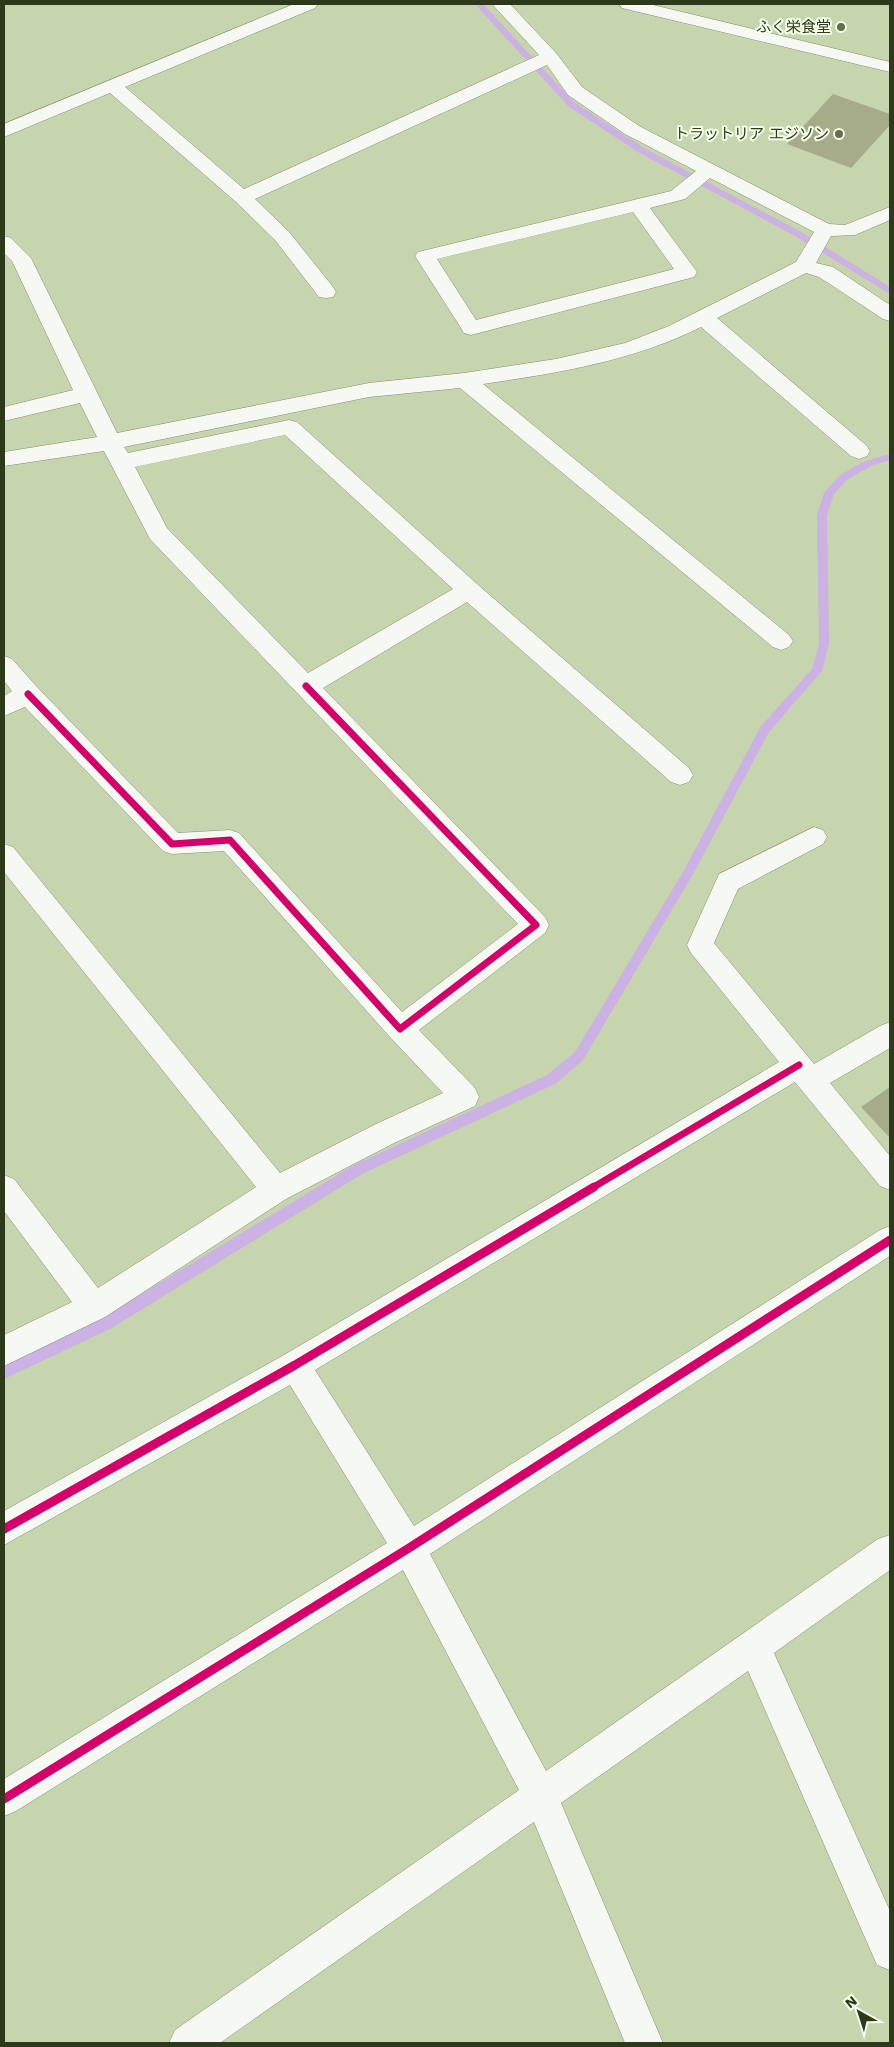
<svg xmlns="http://www.w3.org/2000/svg" width="894" height="2047" viewBox="0 0 894 2047" font-family="'Work Sans','Noto Sans JP',sans-serif">
<style>
.lines{fill:none;stroke-linecap:round;stroke-linejoin:round}
.stream{fill:#ccb1e4;fill-rule:evenodd}
.building{fill:#a6ab8a}
.minor-casing{stroke:#838f6e;stroke-width:1}
.major-casing{stroke:#838f6e;stroke-width:1}
.minor{fill:#f6f9f3;fill-rule:evenodd}
.major{fill:#f6f9f3;fill-rule:evenodd}
.cycleway-far1-casing{stroke:#f5ffe9;stroke-width:10}
.cycleway-casing{stroke:#f5ffe9;stroke-width:12}
.cycleway-far1{stroke:#d6006c;stroke-width:7}
.cycleway{stroke:#d6006c;stroke-width:9}
.poi-dot{fill:#63704e;stroke:#f5ffe9;stroke-width:2}
.labels{text-anchor:middle;dominant-baseline:central;stroke-width:4;stroke-linejoin:round;paint-order:stroke}
.far-poi-label{font-size:15px;fill:#2e391b;stroke:#f5ffe9;text-anchor:end}
</style>
<rect width="100%" height="100%" fill="#c6d5ad"/>
<g class="lines">
<!-- stream -->
<path class="stream" d="M475 4H483L574 102 644 148 803 233 890 287V294L797 237 638 152 568 106Z
M890 454V460L873 465 848 479 834 494 827 515 829 644 822 671 769 732 692 876 583 1060 557 1083 362 1174 110 1329 4 1379V1365L100 1319 352 1166 547 1075 575 1052 684 870 761 726 812 669 819 644 817 515 824 493 840 475 865 461Z"/>
</g>
<!-- building -->
<path class="building" d="M833 94 890 114V125L851 168 787 144Z
M890 1087V1138L861 1107Z"/>
<g class="lines">
<defs>
<path id="minor" d="M294 4H318L315 8 125 87 244 189 539 55 492 4H510L556 53 582 87 639 126 829 224 845 225 890 207V220L855 235 831 236 816 263 833 267 890 305V321L883 319 819 277 806 273 717 318 867 446 870 451 867 456 859 459 851 456 701 327C633 361 558 373 483 384L789 635 793 641 789 647 781 650 773 647 460 388 369 397 124 447 128 453 289 420 297 422 477 584 689 768 693 775 689 782 680 785 671 782 467 602 323 688 545 917 549 925 545 933 419 1030 475 1088 479 1097 475 1106 394 1143 286 1199 105 1317 4 1366V1335L72 1302 4 1211V1175L14 1179 98 1288 256 1187 4 872V844L13 847 280 1173 374 1125 443 1093 390 1037 224 851 172 854 163 851 25 707 4 716V696L12 691 4 681V656L12 659 37 687 178 833 230 830 239 833 402 1012 518 924 150 539 104 451 4 466V452L97 437 80 403 4 421V407L73 390 12 261 4 253V236L11 238 31 258 117 433 369 383 464 373 556 359 625 343 669 326 796 262 814 232 710 178 685 199 650 208 697 272 694 277 471 335 464 333 461 328 415 256 418 252 671 191 696 171 625 134 568 95 547 65 255 199 289 232 333 287 336 292 333 297 326 298 319 297 275 240 235 201 110 93 4 137V124ZM633 212 674 269 476 320 437 259ZM285 435 453 589 308 673 167 528 135 467Z
M814 827 823 830 827 837 823 844 738 889 714 943 814 1064 880 1026 890 1022V1048L830 1083 890 1156V1190L880 1186 795 1082 315 1370 414 1526 880 1230 890 1226V1256L430 1554 546 1771 878 1539 890 1535V1570L774 1653 890 1911V1970L877 1965 748 1671 561 1803 663 2043H625L534 1822 220 2043H169L175 2030 519 1790 403 1570 16 1811 4 1816V1779L387 1543 290 1385 4 1545V1511L284 1355 779 1062 691 953 687 945 719 874Z"/>
<path id="major" d="M619 4H649L890 62V72L622 8Z"/>
</defs>
<!-- minor casing -->
<use href="#minor" class="minor-casing"/>
<!-- major casing -->
<use href="#major" class="major-casing"/>
<!-- minor -->
<use href="#minor" class="minor"/>
<!-- major -->
<use href="#major" class="major"/>
<defs>
<path id="cycleway-far1" d="M28 694 172 844 230 840 400 1029 536 925 306 686
M592 1188 799 1065"/>
<path id="cycleway" d="M4 1529 295 1365 594 1187
M4 1799 409 1548 890 1240"/>
</defs>
<!-- cycleway-far1 casing -->
<use href="#cycleway-far1" class="cycleway-far1-casing"/>
<!-- cycleway casing -->
<use href="#cycleway" class="cycleway-casing"/>
<!-- cycleway-far1 -->
<use href="#cycleway-far1" class="cycleway-far1"/>
<!-- cycleway -->
<use href="#cycleway" class="cycleway"/>
</g>
<!-- markers -->
<g class="poi-dot">
<circle cx="841" cy="27" r="5"/>
<circle cx="839" cy="134" r="5"/>
</g>
<g class="labels">
<!-- far-poi labels -->
<g class="far-poi-label">
<text x="831" y="27">ふく栄食堂</text>
<text x="829" y="134">トラットリア エジソン</text>
</g>
</g>
<!-- border -->
<rect width="894" height="2047" fill="none" stroke="#2e391b" stroke-width="10"/>
<!-- north arrow -->
<g transform="translate(859 2012) rotate(321)" stroke="#f5ffe9" stroke-width="4" paint-order="stroke">
<path d="M0-4L9 19L0 12L-9 19Z" fill="#2e391b"/>
<text y="-8" font-size="14" font-weight="bold" text-anchor="middle" fill="#2e391b">N</text>
</g>
</svg>
